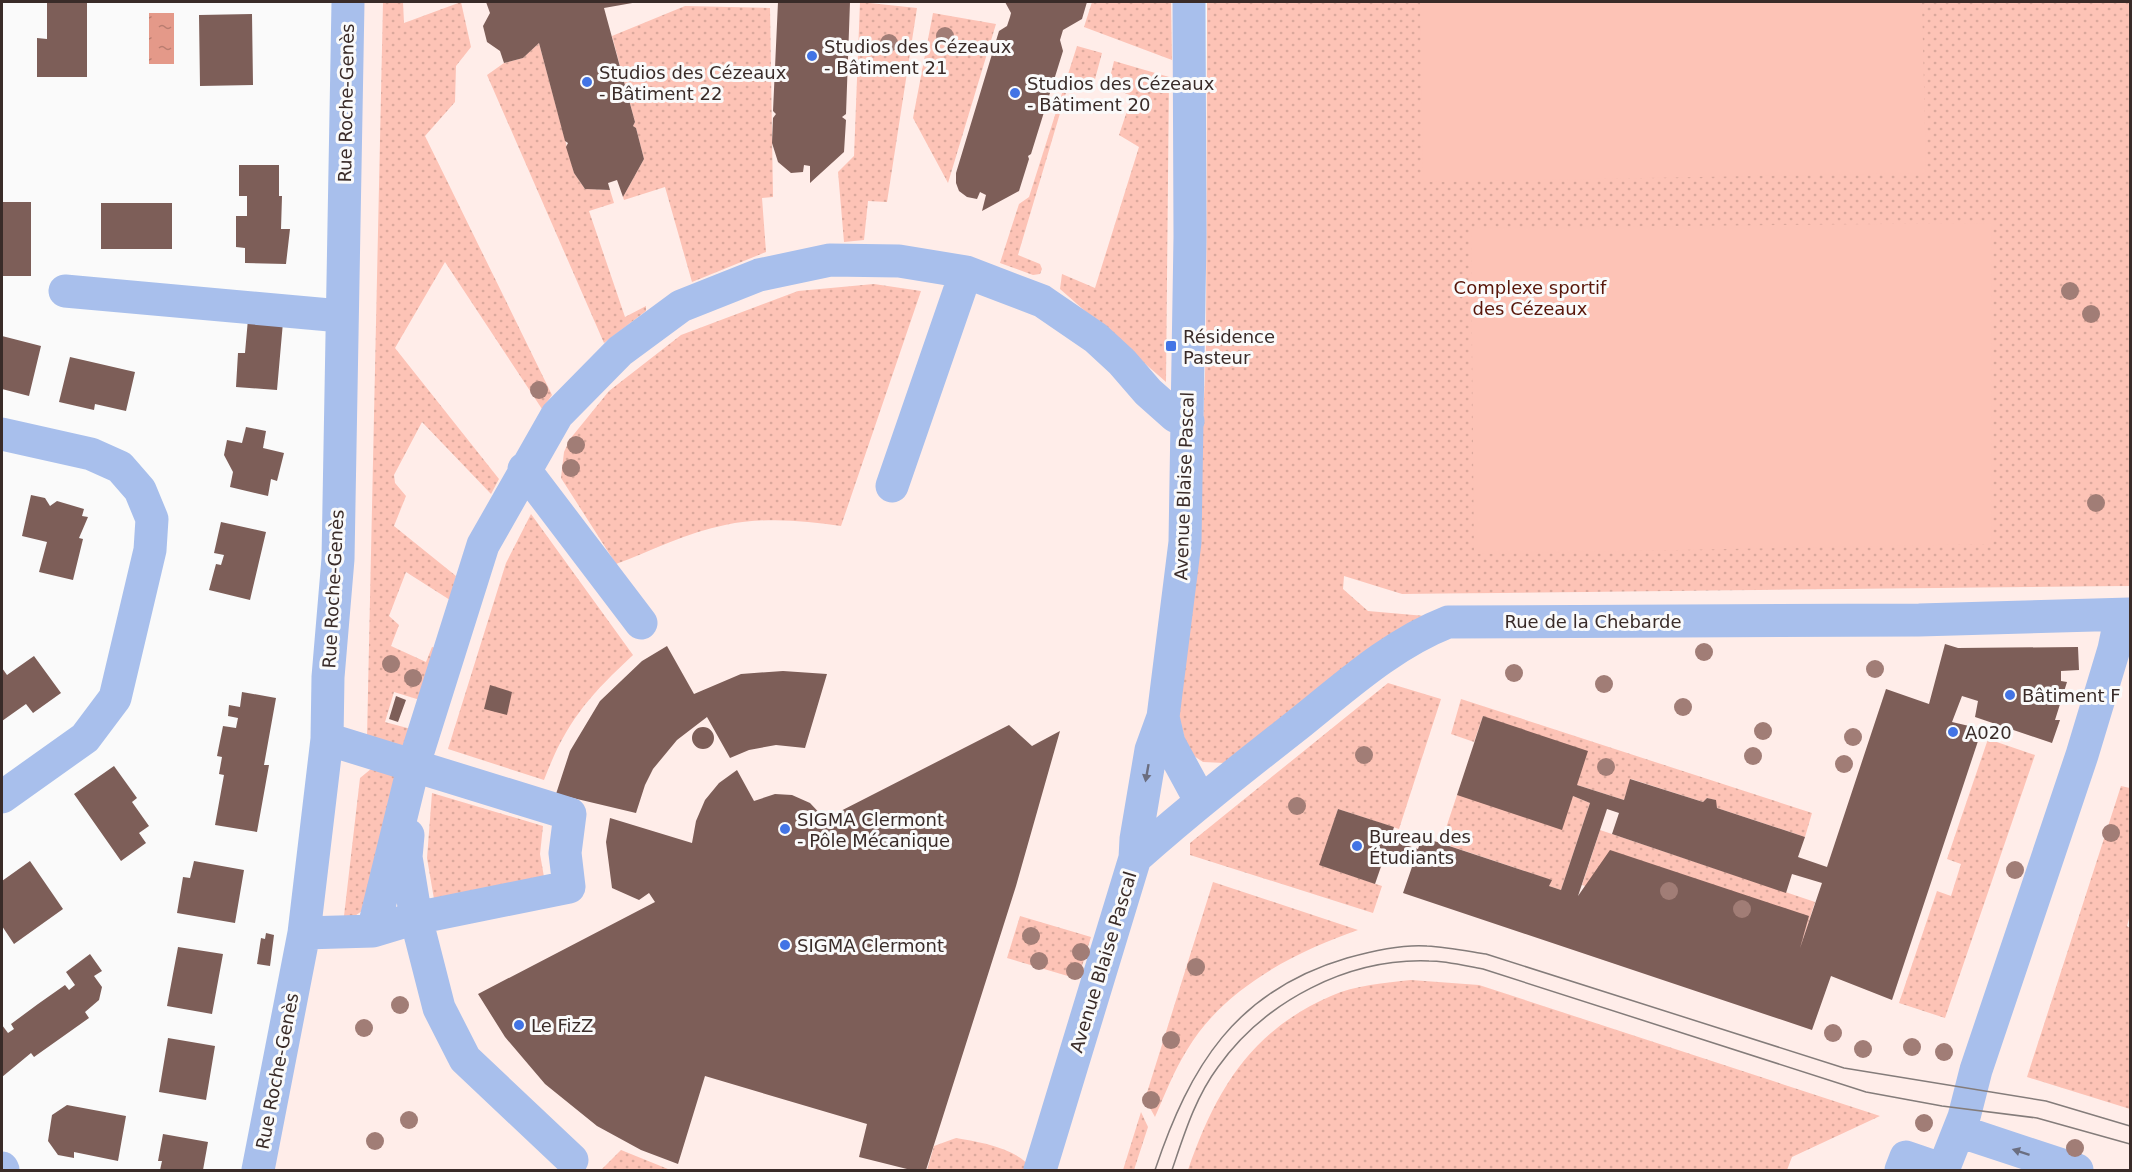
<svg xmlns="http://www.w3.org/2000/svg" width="2132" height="1172" viewBox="0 0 2132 1172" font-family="'DejaVu Sans',sans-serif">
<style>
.built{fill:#ffede9}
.green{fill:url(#green-dots)}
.pitch{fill:#fdc3b6}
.water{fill:url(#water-ripples)}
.building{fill:#7d5e58;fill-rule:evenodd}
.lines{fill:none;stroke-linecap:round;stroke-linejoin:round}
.minor{stroke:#a8bfec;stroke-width:33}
.tram{stroke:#847c7a;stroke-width:1.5}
.tree{fill:#a17d76}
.oneway{fill:#6b6e80}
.poi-dot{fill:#4274e5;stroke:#fafafa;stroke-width:2}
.labels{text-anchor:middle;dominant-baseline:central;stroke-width:6;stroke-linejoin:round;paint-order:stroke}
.poi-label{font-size:18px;fill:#392b28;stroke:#fafafa;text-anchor:start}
.street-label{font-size:18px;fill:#392b28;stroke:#fafafa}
.park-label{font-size:18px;fill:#58160a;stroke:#fafafa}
</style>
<defs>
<pattern id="green-dots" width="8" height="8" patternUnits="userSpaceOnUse" patternTransform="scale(1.5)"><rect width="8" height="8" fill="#fdc3b6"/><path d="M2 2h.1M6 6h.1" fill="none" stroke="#daa89c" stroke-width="1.8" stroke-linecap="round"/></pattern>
<pattern id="water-ripples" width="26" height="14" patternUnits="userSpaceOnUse" patternTransform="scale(1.5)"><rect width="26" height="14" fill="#e49989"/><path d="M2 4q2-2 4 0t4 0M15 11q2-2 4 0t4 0" fill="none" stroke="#ba7d70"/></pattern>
</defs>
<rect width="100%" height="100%" fill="#fafafa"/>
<!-- built -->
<path class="built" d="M352 2H1189L1190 237 1215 335 1208 528 1402 594 2130 586V1170H258L304 933Z"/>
<!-- green -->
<path class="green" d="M383 2H403L404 23 461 2 471 47 456 66 455 102 425 136 552 395 542 409 445 262 395 348 499 479 491 494 422 422 394 475 395 483 406 496 394 526 456 576 450 600 406 572 389 616 399 625 391 646 426 662 432 647 436 648 420 700 394 692 385 722 411 729 404 745 400 747 367 737Z
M860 2 917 8 887 202 868 201 864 240 844 242 838 172 854 156Z
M1092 2H1171L1172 60 1084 27Z
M1207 2H2130V586L1402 594 1344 576 1343 589 1368 611 1425 616 1225 763 1203 762 1188 752 1179 716 1198 544 1206 349Z
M685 6 770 8 773 197 762 198 766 252 692 282 665 187 624 200 623 197 644 159 636 128 633 126 635 122 612 36Z
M933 13 996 24 948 183 913 118Z
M539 43 574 173 585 189 610 190 614 203 589 211 625 317 646 306V311L604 343 487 75 504 63 523 58Z
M1077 46 1102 53 1094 83 1071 76 1018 255 1040 264 1042 269 1040 274 1033 275 1000 263 1019 204 1029 197Z
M1114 61 1169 77 1166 382 1060 289 1062 274 1095 288 1139 147 1119 135 1132 96 1108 86Z
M874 284 921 291 841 526C802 520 764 517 725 525 688 532 651 551 616 564L561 478 564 452 570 439 609 391 681 335 798 291Z
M531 514 633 655C588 697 566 722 544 780L448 749 506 563Z
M1388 683 1441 699 1399 829 1338 809 1320 865 1382 886 1373 913 1190 855V843Z
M1461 699 1812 813 1805 837 1717 808 1715 800 1707 798 1703 802 1631 779 1624 800 1577 785 1483 716 1474 742 1451 734Z
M1988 739 2035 755 1945 1018 1899 1003 1937 891 1951 896 1961 864 1947 859Z
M377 764 407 777 362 911 349 920 344 916 360 778Z
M2121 786 2130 788V915L2127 926 2130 928V1109L2027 1077Z
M432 793 543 826 540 854 544 877 434 899 427 858Z
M1457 795 1573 796 1590 803 1561 890 1549 886 1551 880 1441 843Z
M1600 830 1815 902 1798 955 1582 885Z
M1213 882 1358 930C1294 952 1223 989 1187 1050 1174 1071 1165 1094 1155 1117L1145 1099Z
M1020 916 1091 937 1078 979 1007 958Z
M1411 980 1479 985 1880 1116 1792 1157 1787 1170H1188C1215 1092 1250 1031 1331 996 1355 985 1385 983 1411 980Z
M1141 1112 1148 1127 1134 1170H1123Z
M956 1138C979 1142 1019 1148 1032 1170H927L934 1146Z
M621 1150 668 1169V1170H601Z"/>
<!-- pitch -->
<path class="pitch" d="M1420 2H1922L1926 173 1423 182Z
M1992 223 1991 544 1474 554 1471 228Z"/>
<!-- water -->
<path class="water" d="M149 13H174V64H149Z"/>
<!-- building -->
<path class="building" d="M47 2H87V77H37V38L47 39Z
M486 2H638L604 8 635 122 633 126 636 128 644 159 623 197 617 180 608 183 610 190 585 189 574 173 566 147 568 143 565 141 539 43 523 58 504 63 500 51 487 42 483 26 490 13Z
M778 2H850L846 114 842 117 846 120 844 152 810 183V166L804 165 803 172 791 173 778 162 772 143 773 118 776 114 773 111Z
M1005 2H1087L1082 19 1063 30 1060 40 1063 51 1031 154 1028 156 1029 159 1019 191 982 211 986 195 980 192 977 199 967 197 959 191 956 183V173L999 31 1007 26 1010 17 1011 13Z
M252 14 253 85 200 86 199 15Z
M239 165H279V196H282L281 229H290L286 264 245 263V248L236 247V216H247V196H239Z
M2 202H31V276H2Z
M101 203H172V249H101Z
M248 319 283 322 277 390 236 387 238 353H245Z
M2 336 41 346 29 396 2 389Z
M70 357 135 372 126 411 95 404 94 410 59 402Z
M246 427 266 431 263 448 284 453 277 481 271 479 268 496 230 487 233 472 224 455 227 440 242 443Z
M31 495 45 498 50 506 57 501 84 509 82 516 88 517 79 538 83 539 73 580 39 572 47 542 22 536Z
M221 522 266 532 250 600 209 590 216 564 221 565 224 555 214 553Z
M1945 644 1958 648 2078 647 2079 670 2061 671V681L2067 682 2055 720H2060L2052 743 1975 717 1978 701 1962 696 1952 722 1982 729 1892 1000 1831 976 1812 1030 1403 893 1413 864 1422 867 1423 863 1386 852 1375 884 1319 865 1338 809 1394 827 1390 840 1418 849 1422 837 1552 880 1549 886 1561 890 1590 803 1573 796 1562 830 1457 795 1483 716 1588 751 1577 785 1624 800 1630 779 1703 802 1707 798 1716 800 1717 808 1805 837 1798 857 1827 867 1886 689 1929 704ZM1607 809 1619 813 1612 834 1786 893 1792 874 1822 883 1800 948 1809 916 1610 850 1578 896Z
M667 646 694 694 741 674 783 671 827 674 805 748 776 745 749 750 730 758 707 717 677 740 653 769 645 785 636 813 556 794 570 751 600 701 642 661Z
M34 656 61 693 33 713 26 704 2 721V668L7 675Z
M490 685 512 692 507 715 484 709Z
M242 692 276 698 264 765H269L257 832 215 825 224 775 219 774 222 757 217 756 223 726 236 728 238 718 228 716 229 705 240 707Z
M396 696 406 700 398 722 389 719Z
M1009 725 1032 746 1060 731 1016 886 926 1170H911L859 1157 867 1124 705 1076 678 1164 641 1150 597 1126 545 1084 505 1037 478 994 655 902 649 893 639 900 612 888 606 842 610 818 692 843 696 821 705 800 719 783 737 770 754 801 775 794 792 795 810 803 825 819Z
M692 738a11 11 0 1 1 22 0a11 11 0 1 1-22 0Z
M114 766 137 798 132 802 149 826 139 833 146 843 121 861 74 794Z
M30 861 63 909 14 944 2 926V881Z
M194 861 244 870 235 923 177 913 183 877 190 878Z
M266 933 274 935 270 966 257 964 261 938 265 939Z
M178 947 223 954 212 1014 167 1006Z
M90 954 102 971 94 976 102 987 99 1000 85 1012 89 1018 34 1057 31 1053 2 1077V1025L8 1033 14 1029 11 1024 38 1004 65 985 69 990 75 985 66 972Z
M168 1038 215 1046 206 1100 159 1092Z
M67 1105 126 1116 118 1161 74 1152V1158L58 1155 48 1141 52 1115Z
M163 1134 208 1142 203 1170H160L162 1161H158Z"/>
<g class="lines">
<!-- minor -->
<path class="minor" d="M65 291 341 316
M2 434 91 454 120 467 140 490 152 519 150 550 115 698 85 738 2 797
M524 469 641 623
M892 486 966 272
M1163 717 1169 743 1200 800
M327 739 570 814 565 853 569 887 416 918 373 931
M408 835 406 857 416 918 439 1008 465 1059 572 1160
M1135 858C1189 810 1245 766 1301 722 1347 685 1392 644 1448 622L1919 620 2130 614
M304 933 373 931 414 764 483 545 557 415 620 351 681 306 759 275 830 260 899 261 966 272 1042 301 1096 338 1122 362 1148 392 1175 416 1188 421
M1959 1131 2077 1170
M2 1168 3 1170
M258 1170 304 933 327 739 328 677 338 559 348 2
M1040 1170 1135 858 1136 839 1151 750 1163 717 1185 542 1190 237 1189 2
M1901 1170 1906 1157 1944 1170
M1943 1170 1964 1117 1976 1070 2082 755 2114 649 2121 615"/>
<!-- tram -->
<path class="tram" d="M1155 1170C1190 1066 1235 991 1347 958 1372 951 1401 944 1427 946 1447 947 1467 951 1486 954L1844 1068 2046 1101 2130 1126
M1172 1170C1184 1135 1195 1098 1218 1067 1265 1001 1348 958 1429 961 1447 961 1466 966 1483 969L1866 1092 1942 1106 2037 1118 2130 1144"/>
</g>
<!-- trees -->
<g class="tree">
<circle cx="945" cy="36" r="9"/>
<circle cx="889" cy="43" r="9"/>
<circle cx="2070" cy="291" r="9"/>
<circle cx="2091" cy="314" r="9"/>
<circle cx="539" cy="390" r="9"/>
<circle cx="576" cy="445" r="9"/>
<circle cx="571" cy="468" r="9"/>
<circle cx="2096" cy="503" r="9"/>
<circle cx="1704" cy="652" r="9"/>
<circle cx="391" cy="664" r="9"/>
<circle cx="1875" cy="669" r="9"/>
<circle cx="1514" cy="673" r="9"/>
<circle cx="413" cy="678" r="9"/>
<circle cx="1604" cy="684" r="9"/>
<circle cx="1683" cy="707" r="9"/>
<circle cx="1763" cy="731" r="9"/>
<circle cx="1853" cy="737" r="9"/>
<circle cx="1364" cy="755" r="9"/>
<circle cx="1753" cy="756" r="9"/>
<circle cx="1844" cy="764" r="9"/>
<circle cx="1606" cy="767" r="9"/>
<circle cx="1297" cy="806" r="9"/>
<circle cx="2111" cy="833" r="9"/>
<circle cx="2015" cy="870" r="9"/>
<circle cx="1669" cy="891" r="9"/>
<circle cx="1742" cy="909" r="9"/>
<circle cx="1031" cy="936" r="9"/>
<circle cx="1081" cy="952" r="9"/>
<circle cx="1039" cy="961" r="9"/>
<circle cx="1196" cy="967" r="9"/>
<circle cx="1075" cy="971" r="9"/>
<circle cx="400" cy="1005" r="9"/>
<circle cx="364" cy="1028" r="9"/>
<circle cx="1833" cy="1033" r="9"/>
<circle cx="1171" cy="1040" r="9"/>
<circle cx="1912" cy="1047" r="9"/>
<circle cx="1863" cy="1049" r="9"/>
<circle cx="1944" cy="1052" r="9"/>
<circle cx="1151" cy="1100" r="9"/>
<circle cx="409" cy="1120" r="9"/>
<circle cx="1924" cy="1123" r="9"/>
<circle cx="375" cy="1141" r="9"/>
<circle cx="2075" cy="1148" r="9"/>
</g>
<!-- one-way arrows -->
<defs><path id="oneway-solid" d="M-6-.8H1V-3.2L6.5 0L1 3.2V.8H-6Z" transform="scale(1.5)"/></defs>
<g class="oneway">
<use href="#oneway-solid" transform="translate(1147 773) rotate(100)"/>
<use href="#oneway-solid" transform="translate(2021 1152) rotate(-162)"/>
</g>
<!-- markers -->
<g class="poi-dot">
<circle cx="812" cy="56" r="6"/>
<circle cx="587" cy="82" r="6"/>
<circle cx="1015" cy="93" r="6"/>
<rect x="1165" y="340" width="12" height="12" rx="3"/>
<circle cx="2010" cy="695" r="6"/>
<circle cx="1953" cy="732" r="6"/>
<circle cx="785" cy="829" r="6"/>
<circle cx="1357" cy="846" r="6"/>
<circle cx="785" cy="945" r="6"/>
<circle cx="519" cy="1025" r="6"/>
</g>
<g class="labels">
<!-- poi labels -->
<g class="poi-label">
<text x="824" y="46">Studios des Cézeaux<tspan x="824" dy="21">- Bâtiment 21</tspan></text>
<text x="599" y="72">Studios des Cézeaux<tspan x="599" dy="21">- Bâtiment 22</tspan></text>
<text x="1027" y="83">Studios des Cézeaux<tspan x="1027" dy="21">- Bâtiment 20</tspan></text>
<text x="1183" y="336">Résidence<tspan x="1183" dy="21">Pasteur</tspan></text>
<text x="2022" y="695">Bâtiment F</text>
<text x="1965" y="732">A020</text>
<text x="797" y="819">SIGMA Clermont<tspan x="797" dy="21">- Pôle Mécanique</tspan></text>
<text x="1369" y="836">Bureau des<tspan x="1369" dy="21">Étudiants</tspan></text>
<text x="797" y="945">SIGMA Clermont</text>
<text x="531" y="1025">Le FizZ</text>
</g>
<!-- street labels -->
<g class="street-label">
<text transform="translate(346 103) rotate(-89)">Rue Roche-Genès</text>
<text transform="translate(1184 486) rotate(-88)">Avenue Blaise Pascal</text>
<text transform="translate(333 589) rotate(-87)">Rue Roche-Genès</text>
<text x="1593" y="621">Rue de la Chebarde</text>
<text transform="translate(1103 962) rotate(-73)">Avenue Blaise Pascal</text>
<text transform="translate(277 1071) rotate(-79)">Rue Roche-Genès</text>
</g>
<!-- park labels -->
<g class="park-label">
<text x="1530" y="287">Complexe sportif<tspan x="1530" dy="21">des Cézeaux</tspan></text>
</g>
</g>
<!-- border -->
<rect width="2132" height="1172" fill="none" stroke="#392b28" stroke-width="6"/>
</svg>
